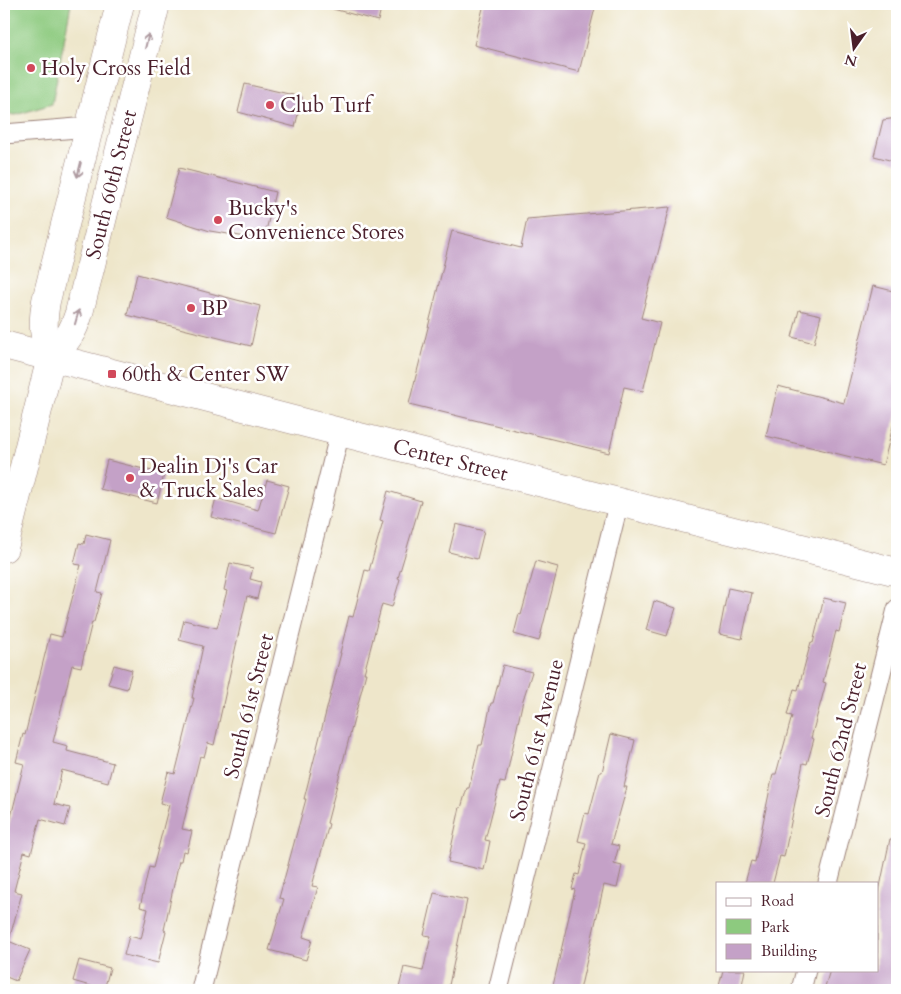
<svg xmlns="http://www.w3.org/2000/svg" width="901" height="994" viewBox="0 0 901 994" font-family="Cardo,serif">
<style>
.green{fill:#8dca7f;stroke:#6c7455}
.building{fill:#c4a1c7}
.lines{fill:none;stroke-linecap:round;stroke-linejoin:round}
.street-casing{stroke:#9c827a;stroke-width:21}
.secondary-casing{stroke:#9c827a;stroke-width:29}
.primary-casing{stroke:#9c827a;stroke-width:29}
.street{stroke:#fff;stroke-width:19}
.secondary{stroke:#fff;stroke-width:28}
.primary{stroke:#fff;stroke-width:28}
.oneway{stroke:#ae9aa0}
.poi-dot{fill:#d1495b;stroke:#fff;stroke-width:2}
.labels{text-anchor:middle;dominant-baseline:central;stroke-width:5;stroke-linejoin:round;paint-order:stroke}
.poi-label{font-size:21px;fill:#4a1f2b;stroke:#fff;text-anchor:start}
.street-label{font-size:21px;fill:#4a1f2b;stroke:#fff}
</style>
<rect width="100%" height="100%" fill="#fff"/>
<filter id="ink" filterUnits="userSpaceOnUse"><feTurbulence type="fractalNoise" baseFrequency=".02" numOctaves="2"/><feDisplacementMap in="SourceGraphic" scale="10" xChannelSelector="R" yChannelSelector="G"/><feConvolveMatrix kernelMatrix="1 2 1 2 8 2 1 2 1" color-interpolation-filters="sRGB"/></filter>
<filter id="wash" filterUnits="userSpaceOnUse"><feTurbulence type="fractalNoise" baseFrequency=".0096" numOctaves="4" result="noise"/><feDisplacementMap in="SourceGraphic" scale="20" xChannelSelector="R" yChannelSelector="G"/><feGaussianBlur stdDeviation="1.12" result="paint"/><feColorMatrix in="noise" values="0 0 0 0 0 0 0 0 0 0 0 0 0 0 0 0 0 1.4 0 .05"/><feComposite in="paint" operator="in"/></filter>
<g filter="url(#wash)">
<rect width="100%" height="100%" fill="#eee6ca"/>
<!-- green -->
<path class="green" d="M4 4H71L52 104 16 115 4 114Z"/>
<g id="blocks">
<!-- building -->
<path class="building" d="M334 4H382L378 21 333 9Z
M484 4H596L579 72 474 45Z
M245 84 302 97 295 127 238 112Z
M897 118V162L874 156 883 120Z
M179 168 275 192 264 240 210 231 166 217Z
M670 207 641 318 660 323 643 391 624 387 609 453 409 404 452 231 521 248 527 219Z
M137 274 260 306 251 346 127 315Z
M873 286 897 292V411L883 465 766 436 778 386 844 403Z
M799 310 821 315 814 343 792 337Z
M107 460 164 474 157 503 100 489Z
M267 480 289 486 276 533 211 517 216 498 258 510Z
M388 491 421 501 398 578 400 579 392 607 382 604 364 673H366L327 823 329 824 312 886 318 887 303 937 312 940 306 960 269 950 284 899 279 898 306 799H304L341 653H340L349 616 353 617 365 570 369 571 383 521 380 520Z
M456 524 484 531 477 559 449 552Z
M86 534 110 540 97 592 102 593 94 622H92L81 667 72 665 53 742 68 746 67 751 113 763 108 782 62 770 54 804 70 808 65 826 40 819 31 854 24 852 14 891 22 893 9 940H6L30 950 16 981 4 976V827L8 829 24 764 16 762 23 734 25 735 50 634 62 637 81 565 74 564 79 543 84 544Z
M536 561 558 567 539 641 514 634 519 614 521 615Z
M230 563 253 568 250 579 261 582 257 599 247 596 214 745 208 743 204 757 200 756 182 829 192 831 187 852 183 851 181 861H179L164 930 166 931 158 963 124 955 129 936 141 939 148 909 140 907 149 867 153 868 169 805 160 803 168 772 175 774 194 698H192L203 646 179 640 184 620 217 628 227 591 224 590Z
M728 588 752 593 742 639 719 634Z
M824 598 846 603 839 632 836 631 823 682 826 683 811 738 814 739 807 764 803 763 784 857 780 856 773 883H745L751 861 755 862 773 774H776L792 716 787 715 794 689 798 690 811 642 813 643Z
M654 601 676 608 667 636 646 630Z
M114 665 132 670 127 689 108 684Z
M503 665 532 672 523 700 505 783 500 782 485 840 490 841 484 870 448 862 460 807 461 808 467 788H469L479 745H482L491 703H493Z
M611 734 635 740 624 787H627L611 844 619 846 614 864 622 866 617 888 604 885 580 990H552L575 890 572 889 576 874 579 875 586 843 578 841 585 813 589 814 600 772H602Z
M890 839H897V990H824L830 970H877V901Z
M434 893 467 900 448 990H407L399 988 404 967 423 971 431 936 424 935Z
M79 960 110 968 104 990 73 981Z
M723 970H745L741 990H718Z"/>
</g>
</g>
<g filter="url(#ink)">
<use href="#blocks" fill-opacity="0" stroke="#9c827a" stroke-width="1"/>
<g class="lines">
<defs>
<path id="street" d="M4 134 89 127
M828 883 897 609
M201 990 340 432
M498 990 619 501
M801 990 806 970"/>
<g id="secondary">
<path d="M51 357C43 334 42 325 46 301L120 4"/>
<path id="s1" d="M4 548 51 357C66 342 73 333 79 313L156 4"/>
</g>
<g id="primary">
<path id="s2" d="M4 345 340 432 897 572"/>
</g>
</defs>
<!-- street casing -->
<use href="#street" class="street-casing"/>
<!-- secondary casing -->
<use href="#secondary" class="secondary-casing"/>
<!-- primary casing -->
<use href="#primary" class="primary-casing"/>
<!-- street -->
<use href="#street" class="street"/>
<!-- secondary -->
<use href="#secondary" class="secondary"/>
<!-- primary -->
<use href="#primary" class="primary"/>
</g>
<!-- one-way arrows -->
<defs><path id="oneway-shaft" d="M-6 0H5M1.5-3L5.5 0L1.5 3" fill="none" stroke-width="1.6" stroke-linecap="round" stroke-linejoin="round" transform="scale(1.25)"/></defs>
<g class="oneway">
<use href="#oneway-shaft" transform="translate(147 41) rotate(-76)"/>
<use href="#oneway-shaft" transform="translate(79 170) rotate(104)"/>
<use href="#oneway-shaft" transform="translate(77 317) rotate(-74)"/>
</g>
</g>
<!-- markers -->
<g class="poi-dot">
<circle cx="31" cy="68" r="5"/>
<circle cx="270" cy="105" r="5"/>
<circle cx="218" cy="220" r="5"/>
<circle cx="191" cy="308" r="5"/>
<rect x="107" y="369" width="10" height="10" rx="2.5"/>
<circle cx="130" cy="478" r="5"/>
</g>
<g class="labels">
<!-- poi labels -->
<g class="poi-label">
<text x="41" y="68">Holy Cross Field</text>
<text x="280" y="105">Club Turf</text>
<text x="228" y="208">Bucky's<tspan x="228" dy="24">Convenience Stores</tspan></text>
<text x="201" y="308">BP</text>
<text x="122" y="374">60th &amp; Center SW</text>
<text x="140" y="466">Dealin Dj's Car<tspan x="140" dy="24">&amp; Truck Sales</tspan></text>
</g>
<!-- street labels -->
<g class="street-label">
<text stroke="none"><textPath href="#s1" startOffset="382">South 60th Street</textPath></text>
<text stroke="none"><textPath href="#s2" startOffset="461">Center Street</textPath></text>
<text transform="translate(249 706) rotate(-76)">South 61st Street</text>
<text transform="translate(537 740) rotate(-76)">South 61st Avenue</text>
<text transform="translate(841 740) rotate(-76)">South 62nd Street</text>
</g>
</g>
<!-- margin -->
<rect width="901" height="994" fill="none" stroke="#fff" stroke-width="20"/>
<!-- legend -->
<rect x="716" y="882" width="162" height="90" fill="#ffffff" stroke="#b7a5aa"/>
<rect x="726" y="898" width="25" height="8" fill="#ffffff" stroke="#b7a5aa"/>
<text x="761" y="906" font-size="15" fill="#4a1f2b">Road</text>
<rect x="726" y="919" width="25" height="15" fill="#8dca7f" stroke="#b7a5aa"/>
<text x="761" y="932" font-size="15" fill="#4a1f2b">Park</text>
<rect x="726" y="944" width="25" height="15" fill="#c4a1c7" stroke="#b7a5aa"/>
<text x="761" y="956" font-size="15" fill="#4a1f2b">Building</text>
<!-- north arrow -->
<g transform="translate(854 48) rotate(194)" stroke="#ffffff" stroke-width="4" paint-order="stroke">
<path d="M0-4L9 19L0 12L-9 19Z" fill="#4a1f2b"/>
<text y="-8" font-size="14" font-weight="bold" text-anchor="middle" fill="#4a1f2b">N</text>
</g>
</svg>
